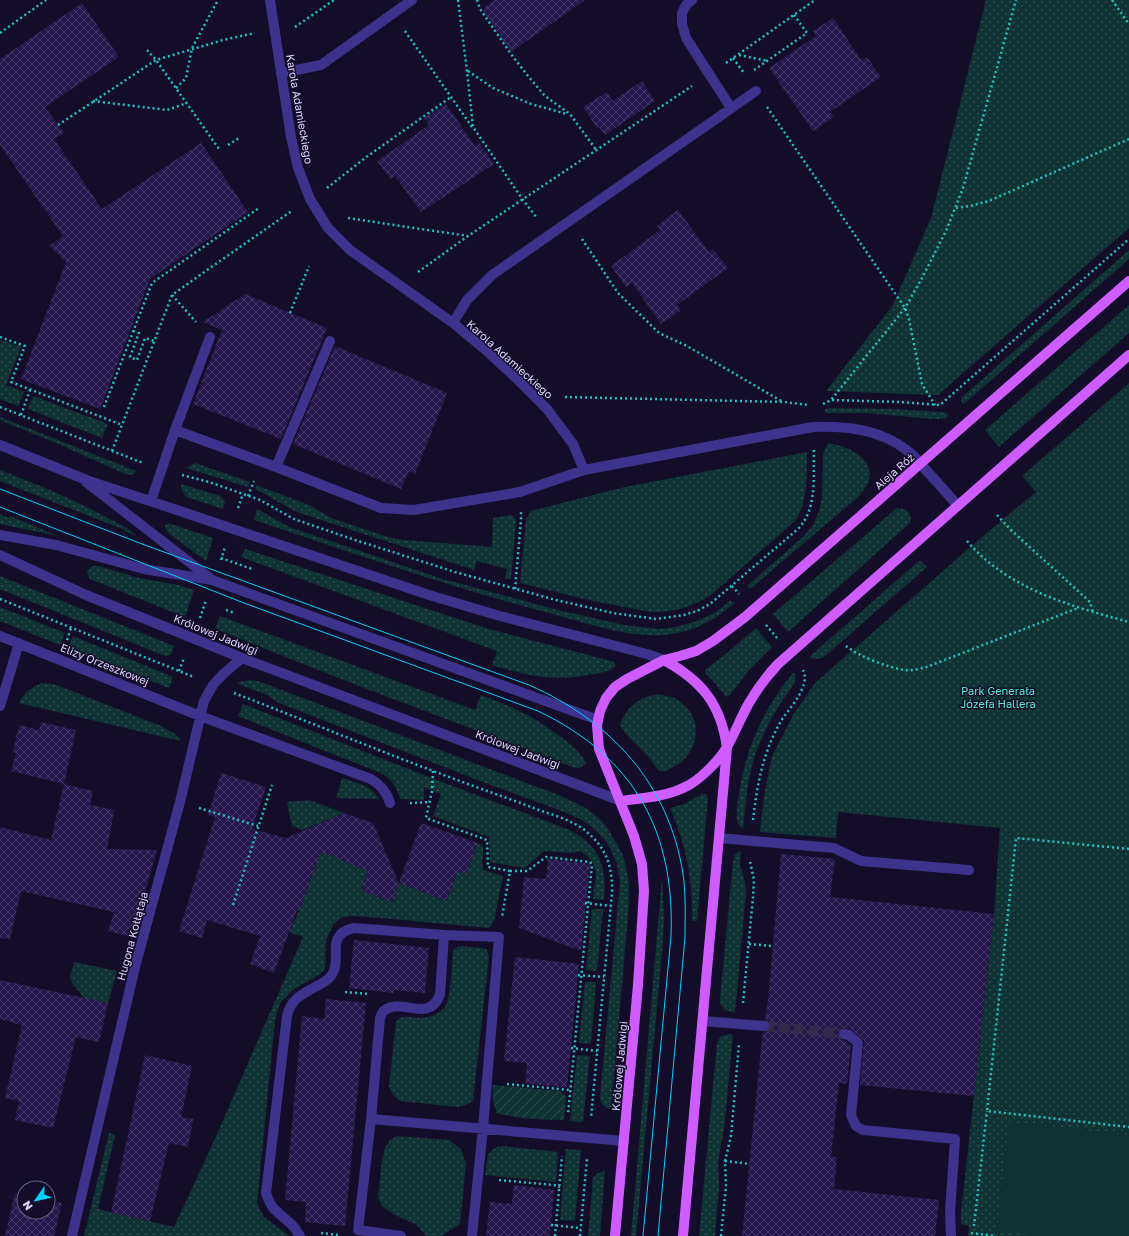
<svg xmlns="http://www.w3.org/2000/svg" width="1129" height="1236" viewBox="0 0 1129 1236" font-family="'Golos Text',sans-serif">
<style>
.grass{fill:url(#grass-dots)}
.garden{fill:url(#garden-furrows)}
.pitch{fill:#0f3233}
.building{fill:url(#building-cross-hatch)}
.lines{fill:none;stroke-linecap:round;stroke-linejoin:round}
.minor-tunnel{stroke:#322b49;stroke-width:10;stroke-dasharray:10 5;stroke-linecap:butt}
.path{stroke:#22c3c5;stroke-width:2.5;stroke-dasharray:2 3;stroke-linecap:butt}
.minor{stroke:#3d338c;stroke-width:10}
.major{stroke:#ce5cff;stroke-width:10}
.tram{stroke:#01d3ff;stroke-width:1}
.labels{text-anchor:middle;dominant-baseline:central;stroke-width:3;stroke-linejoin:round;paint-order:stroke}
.street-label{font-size:11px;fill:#ddd5ff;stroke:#140d29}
.park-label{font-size:11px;fill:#54ecd1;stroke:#140d29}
</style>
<defs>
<pattern id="grass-dots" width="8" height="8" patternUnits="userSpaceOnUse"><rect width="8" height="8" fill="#0f3233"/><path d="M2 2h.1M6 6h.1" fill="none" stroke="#324f52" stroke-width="1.8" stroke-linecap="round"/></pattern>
<pattern id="garden-furrows" width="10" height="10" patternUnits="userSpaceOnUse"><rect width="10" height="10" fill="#0f3233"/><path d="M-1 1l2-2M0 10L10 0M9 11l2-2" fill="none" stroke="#324f52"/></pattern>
<pattern id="building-cross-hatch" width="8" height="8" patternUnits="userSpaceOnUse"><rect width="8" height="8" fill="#25174c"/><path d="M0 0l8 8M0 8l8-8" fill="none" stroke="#443867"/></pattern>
</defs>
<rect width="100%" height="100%" fill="#140d29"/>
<!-- grass -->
<path class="grass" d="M986 0H1129V228L938 395 826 391 893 305 931 218Z
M1129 250V259L964 404 961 401V398Z
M1129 305V333L999 447 985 430Z
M2 340 21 347 6 385 24 392 18 406 0 399V345Z
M1129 383V1236H968L969 1226 961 1224V1213L994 914 1000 828 838 812 836 838 760 832 764 796 770 765 772 756 792 717 815 683 983 536 1036 492 1022 476Z
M33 396 108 424 102 438 28 409Z
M830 408 891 409 944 412 949 416 943 419H933L868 413H825V409Z
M0 417 136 471 133 475 125 474 63 446 0 420Z
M828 443C857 448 887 468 858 497L750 589 747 586 804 536 813 525 819 512 822 497 823 454Z
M807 452C806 475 809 501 795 521L711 595C693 607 672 613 650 612L588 600 520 583 526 519 531 511 620 488Z
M195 463 250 482 248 487 186 468Z
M0 470C37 484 73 499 108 518 117 523 129 528 136 536L124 531 125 530 0 481Z
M181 484 220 496 225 501 223 509 186 497 182 491Z
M256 485 309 505 331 518 391 538 404 540 492 547 493 518 512 515 516 521 511 580 505 578 507 569 477 561 474 570 300 513C284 507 271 496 255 489Z
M897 508C906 508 913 513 910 523L788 632 773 614Z
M257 509 289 527 443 579 554 609 624 625 659 629 676 627 694 622 706 617 716 612 730 601 735 603C713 621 690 634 661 635 625 637 584 622 549 613 449 587 352 553 254 520Z
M0 514 9 518 10 516 58 536 0 524Z
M168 523 213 538 206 561 167 532 166 530 165 526Z
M245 549 489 629 611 661 614 662 616 666C610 672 600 673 593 674 555 682 528 676 492 665L497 651 241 557Z
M920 560 927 567 824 657C818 659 815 660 809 657Z
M93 566H98L139 578 178 585 194 590 185 617 90 579 88 577 87 571Z
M0 576 174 646 171 654 168 656H165L0 589Z
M0 607 65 633 60 645 0 621Z
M220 616 475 710 481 695C497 701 512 707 527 715 541 722 584 750 586 764L579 768H575L359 686 215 629Z
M756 628 772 647 749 670 730 695 726 697 715 683 706 674 705 670 727 653Z
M73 636 173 677 169 688 68 648Z
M794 672C799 683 787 693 782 701 770 720 759 741 753 762 747 784 745 807 743 829 734 823 737 811 738 801 744 753 762 709 794 672Z
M250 680 257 681 266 684 561 796 586 808 601 820 608 829 619 848 624 858 629 882V904L625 950 611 1109C604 1107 600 1104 600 1097L620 882 617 864 610 848 605 840 592 827 578 818 559 810 475 779 279 703 267 695 236 683Z
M41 683 54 684 161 726 175 734 181 741 19 703C23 693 31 688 41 683Z
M658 694C667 696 676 697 683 704 705 722 697 758 671 768 668 770 663 772 660 771 656 769 653 762 650 759 642 749 625 735 620 725 626 707 639 697 658 694Z
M243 704 434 779 570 830C600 847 607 866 604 900L593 899C595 876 602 865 580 851L573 853 544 851 525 868 494 863 490 861 489 837 433 816 441 794 424 787V800L400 799C397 788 393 781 383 774L238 716Z
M342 778C356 783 371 785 379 799L336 798Z
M702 794H706L708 798 697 921H692C693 881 686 844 670 808L684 804Z
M309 800 344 813 302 830 292 826 287 802Z
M344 841 368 871 361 890 392 902 399 883 446 901 458 871 466 874 478 843 483 846C484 855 481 862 483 870L503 876 494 921 489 928 381 918 353 916 342 917 333 925 326 940 325 969 319 975 295 988 280 1003 275 1020 257 1203 263 1216 289 1236H84L109 1133 115 1135 98 1209 174 1227 214 1141 303 937 289 932 299 911 315 868 311 857Z
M741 851 740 865 745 882 746 893 735 1013 725 1010 720 1004V999L733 862 735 854Z
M662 878 664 920 662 952 636 1236H631Z
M592 909H603L597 971 586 970Z
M460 946 483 948 487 950 489 956 473 1101 466 1105 458 1107 400 1101 393 1095 389 1086 396 1021C404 1014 411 1018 420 1018 429 1018 440 1014 445 1007 451 999 452 963 453 951L456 948Z
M74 962 117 971 108 1003 85 999 72 983 70 977Z
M585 982H596L591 1044 579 1043Z
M728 1034 733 1035 724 1129 718 1162 719 1187 715 1236H699L717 1043 720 1037Z
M577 1055 590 1056 583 1122 570 1121Z
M397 1136 449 1140 461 1149 466 1164 460 1224 441 1236H426L417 1225 393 1214 382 1206 378 1198 382 1160 385 1148 390 1140Z
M503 1146 558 1152 556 1182 485 1175 488 1154 496 1147Z
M566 1149 581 1150 575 1221 560 1220Z
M605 1170 600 1236H588L593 1178 597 1174Z"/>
<!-- garden -->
<path class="garden" d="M493 1085 560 1091 566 1096 564 1120C541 1120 519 1119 497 1113 493 1104 492 1095 493 1085Z"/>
<!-- pitch -->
<path class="pitch" d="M1009 1122 1129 1135V1236H1043L997 1231Z"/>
<!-- building -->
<path class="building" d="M495 0H585L511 52 482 9Z
M82 3 119 57 45 107 64 133 54 139 102 209 201 143 248 212 150 279 100 409 21 379 66 262 49 246 63 236 0 145V59Z
M833 18 862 61 867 57 881 77 830 112 834 117 813 131 769 68 816 36 813 31Z
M642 81 655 101 605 135 599 127 597 128 583 107 607 92 612 101Z
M446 104 475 146 479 143 494 164 421 212 395 176 391 179 377 161 429 125 424 118Z
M678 210 709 252 713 249 728 268 677 305 681 310 661 324 632 283 626 287 611 266 660 230 657 226Z
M245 294 327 328 281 439 193 404 222 330 203 322Z
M335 346 447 393 415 474 409 471 401 489 293 444Z
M41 722 76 730 64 784 11 771 16 753 13 752 19 725 39 730Z
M221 773 266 787 252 829 286 838 344 813 373 823 399 884 392 902 361 890 368 871 321 852 299 911 297 910 274 973 250 964 260 936 207 920 202 938 179 931 215 817 208 815Z
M64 784 93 791 90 805 114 810 107 849 157 850 134 929 127 936 108 931 114 912 21 891 10 939 0 938V827L51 840Z
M421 823 478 843 466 874 458 871 446 901 399 883Z
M781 854 835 859 830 897 994 914 974 1096 860 1085 864 1040 850 1029 842 1028 838 1033 839 1039 846 1041 851 1046 847 1084 839 1083 831 1157H837L834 1189 939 1200 935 1236H742L762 1039 763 1032H767L770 1027V1023L765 1020 768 1001Z
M548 859 590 864 581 951 519 928 524 877 546 879Z
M354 940 429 948 425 993 394 990 393 993 349 988Z
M515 957 579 964 567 1088 525 1083 527 1063 504 1061Z
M0 980 108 1003 99 1042 76 1037 53 1128 15 1120 19 1101 5 1098 22 1025 0 1019Z
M326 999 366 1003 345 1226 305 1222 306 1202 285 1200 302 1016 324 1019Z
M145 1055 192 1066 181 1117 193 1119 188 1147 169 1143 150 1221 111 1213Z
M514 1185 554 1190 550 1236H486L490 1202 512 1204Z
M15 1193 24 1195V1212H48V1200L62 1203 54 1236H5Z"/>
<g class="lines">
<!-- minor-tunnel -->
<path class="minor-tunnel" d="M764 1026 844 1034"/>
<!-- path -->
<path class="path" d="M458 0 467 71 473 127 523 200 537 218
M477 0 480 9 511 54 528 76 545 96 570 114 597 151
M1112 0 1129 24
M295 27 334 0
M405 31 472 127
M0 33 46 0
M147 50 156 60 219 149
M739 55 768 61
M733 58 744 73
M726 63 815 0
M754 70 807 33 794 15
M468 71 493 88 531 104 567 114
M176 88 186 78 192 48 218 0
M93 101 167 110 187 103
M767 107 905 308 909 319 922 384 935 405
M58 125 156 60 223 40 255 33
M228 145 239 138
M327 188 365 158 451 97
M956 208 970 206 989 201 1129 139
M348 218 468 236
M582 239 618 293 659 333 687 346 783 402
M418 272 468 236 692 86
M172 295 196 322
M290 313 309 266
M133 331 139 333 130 357 137 360 145 338 154 341
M0 337 25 346 11 382 122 425
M565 397 784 402 808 405
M832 400 900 402 940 405 1129 239
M823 404 831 400 905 308 921 280 946 231 963 188 1016 0
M0 407 143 463
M104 407 152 283 259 208
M21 415 30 390
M112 451 172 295 210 268 293 210
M182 475 209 482 260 500 294 519 352 539 455 572 556 600 613 613 656 619 684 615 697 611 710 604 798 529C818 508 813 475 814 448
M248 496 254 481
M238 508 243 494
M997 515 1011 530 1090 602 1093 612
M967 541C1008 589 1070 606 1129 622
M221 558 252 569
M221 560 225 547
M732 586 739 594
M515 589 521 520V512
M0 599 194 677
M226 610 235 613
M200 618 206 600
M766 625 777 638
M67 640 71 628
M846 646C858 656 889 668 905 670 911 671 918 669 924 668L1078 608
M179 671 184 658
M234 693C312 723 389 755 468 784 492 793 516 801 539 810 556 816 575 821 588 833 607 849 613 869 612 893L591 1118
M433 771 432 791 426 818 487 840 488 867 510 871 502 917
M410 803 430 802
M199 808 258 826
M753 820C757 785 763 752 781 721 790 707 811 686 803 670
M1129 849 1016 838 987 1111 1129 1127
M510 871H527L546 857 590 862 592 864 568 1115
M585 903 611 906
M233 905 272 785
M749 944 772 946
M578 975 604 977
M345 992 369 994
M743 1003 753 897 754 880 750 861
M571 1048 597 1051
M507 1084 570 1090
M725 1161 750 1164
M499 1180 554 1185 560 1187
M551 1225 581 1228
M974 1226 987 1111
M321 1233 338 1235
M971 1233 996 1236
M555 1236 562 1156
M580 1236 587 1159
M721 1236 726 1186 725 1161 731 1136 739 1044"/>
<!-- minor -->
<path class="minor" d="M270 0 291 137 298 168 310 199 328 228 350 250 453 323 488 352 516 378 547 409 573 444 584 470
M692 0 686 5 682 13V24L686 38 731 108
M281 73 321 65 412 0
M453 323 467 300 492 275 756 91
M175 430 276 467 381 508 414 510 520 492 584 470 813 427C847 426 880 429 908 451 915 456 920 463 925 469 936 481 947 493 958 506
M0 445 89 481 162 505 429 595 500 616 647 654 664 660
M276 467 330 341
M86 482 211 579
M151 501 175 430 210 337
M0 535 56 545 144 569 212 580 598 720
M0 555 86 595 242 658 621 801
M0 636 200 716 371 779C381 785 387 792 390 803
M0 706 19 643
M719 838 834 848 861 861 969 870
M703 1021 764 1026
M844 1034 849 1035 858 1043 851 1115 856 1126 863 1130 955 1139 950 1212 951 1236
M371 1119 624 1141
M72 1236 135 967 180 802 204 701 213 685 222 675 242 658
M300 1236C297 1232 294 1226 290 1223 277 1211 272 1211 266 1193L287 1016C291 998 304 993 319 985 324 982 328 980 331 976 344 958 323 935 354 928L444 935 499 937 483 1128 472 1236
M401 1236 358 1230 371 1119 380 1018C381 1015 383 1011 385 1010 402 997 428 1024 440 995L444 935"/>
<!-- major -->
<path class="major" d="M664 660C702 681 721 704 727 748L683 1236
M621 801C641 798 664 797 683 788 698 782 719 761 727 747 735 733 741 717 749 703 757 689 767 676 778 664L1129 355
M615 1236 638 985 644 891 642 864 634 836 599 749 597 725 600 711 606 698 615 687 627 679 664 660 680 656 696 651 713 641 745 617 1129 281"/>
<!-- tram -->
<path class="tram" d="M0 489 142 544 529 685C611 721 669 784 683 874 686 895 685 916 685 937L658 1236
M0 507 244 603 538 711C634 757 675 831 671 936L643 1236"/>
</g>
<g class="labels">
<!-- street labels -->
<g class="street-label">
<text transform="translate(300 109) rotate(80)">Karola Adamieckiego</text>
<text transform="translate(510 359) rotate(42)">Karola Adamieckiego</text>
<text transform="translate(894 471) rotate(-41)">Aleja Róż</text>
<text transform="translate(216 634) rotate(22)">Królowej Jadwigi</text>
<text transform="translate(105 664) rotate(22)">Elizy Orzeszkowej</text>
<text transform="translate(518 749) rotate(21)">Królowej Jadwigi</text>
<text transform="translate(132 936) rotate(-75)">Hugona Kołłątaja</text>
<text transform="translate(619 1066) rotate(-85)">Królowej Jadwigi</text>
</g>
<!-- park labels -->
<g class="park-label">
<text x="998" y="690">Park Generała<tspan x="998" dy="13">Józefa Hallera</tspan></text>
</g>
</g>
<!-- north arrow -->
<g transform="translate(36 1200) rotate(236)"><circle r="19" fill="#140d29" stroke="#645d7f"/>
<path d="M0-3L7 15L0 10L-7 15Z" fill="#01d3ff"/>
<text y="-6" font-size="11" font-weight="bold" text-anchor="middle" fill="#ddd5ff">N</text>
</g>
</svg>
